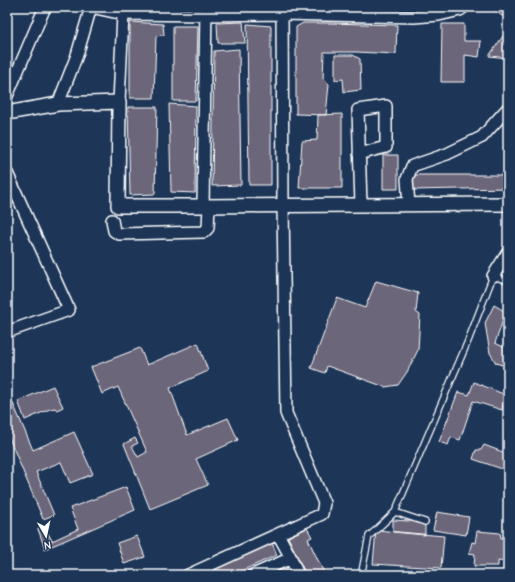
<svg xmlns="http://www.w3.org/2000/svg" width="515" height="582" viewBox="0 0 515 582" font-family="'Comic Neue',sans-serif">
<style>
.building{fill:#6c667a;stroke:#fff}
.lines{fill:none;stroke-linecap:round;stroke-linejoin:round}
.service-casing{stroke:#fff;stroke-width:8}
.minor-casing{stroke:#fff;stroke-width:14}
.tertiary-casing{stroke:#fff;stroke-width:16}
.service{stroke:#1d3557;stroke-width:5.5}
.minor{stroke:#1d3557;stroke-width:11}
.tertiary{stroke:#1d3557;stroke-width:13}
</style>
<rect width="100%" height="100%" fill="#1d3557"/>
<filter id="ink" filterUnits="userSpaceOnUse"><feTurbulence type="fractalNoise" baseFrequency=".025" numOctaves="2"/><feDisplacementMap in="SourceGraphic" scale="8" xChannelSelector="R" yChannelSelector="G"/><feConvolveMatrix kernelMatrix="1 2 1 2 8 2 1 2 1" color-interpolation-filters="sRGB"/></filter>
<g filter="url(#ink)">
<!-- building -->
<path class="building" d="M498 7H508V20L495 11Z
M130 22 163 24 164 35 156 36 154 98H130Z
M243 22 245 43H218L217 23Z
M303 23H331L397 25 396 54 357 52H324L323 79 329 84 326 115 296 114V27Z
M247 24 271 26V185H249Z
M442 24H464V41H481L479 57 465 55V82H441Z
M173 26H198L196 101H173Z
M508 29V58L489 56Z
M239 49 241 185 212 186 214 51Z
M335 55H353L360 59 361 90 344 92 343 79 335 80Z
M169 104 196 106 195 193 171 192Z
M128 107H157L155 194 130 195Z
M342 114V188H299L302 141 317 140 318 115Z
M383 155H398V189H383Z
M411 175H508V188L412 190Z
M376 281 418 293 416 312 420 315 418 350 407 372 398 385 385 387 327 366 325 373 311 368 337 298 365 308Z
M494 305 506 312 495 343 508 349V367L496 363 490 353 485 323Z
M198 343 208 371 170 388 187 435 228 418 238 440 196 459 208 485 150 509 124 444 135 438 138 443 132 446 138 457 147 452 118 387 102 394 91 367 140 348 147 365Z
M474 382 508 396 507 406 503 404 502 410 473 401 460 440 451 437 448 445 439 442 458 392 469 395Z
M53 386 63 407 57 410 55 408 50 409 25 420 18 401Z
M12 401 33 450 74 432 93 474 70 483 61 462 36 472 54 515 43 519 7 433V403Z
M484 445 508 454V471L473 459 476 450H481Z
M126 487 135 510 45 549 38 529 45 527 52 541 78 529 70 508Z
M437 512 469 517 466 535 433 530Z
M393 520 425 522V535L393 532Z
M307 528 312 537 308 539 325 575H306L288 537Z
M376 530 444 536 441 568 373 564Z
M477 531 500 533 501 538 508 539V562L498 561V566H474L475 554 469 553 472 542 475 543Z
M137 536 145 557 124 564 117 543Z
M272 543 277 555 232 575H199Z
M285 568 288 575H274L273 573Z"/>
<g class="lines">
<defs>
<path id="service" d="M395 512 425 522
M363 575 362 571 369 536 376 530 395 512 468 341 493 276 508 281"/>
<path id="minor" d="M91 7 123 14 206 15 282 14 414 17 439 15 460 10 464 7
M7 96 45 7
M119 102 123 14
M58 104 77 55 91 7
M359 154 386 147V106L358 110 361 205
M7 173 69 310 7 332
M409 205 407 179 412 166 447 154 482 137 508 108
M203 206 206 7
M112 220 114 231 119 234 204 232 208 228 209 206
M493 276 508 252
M278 534 291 558
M188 575 322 514 324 503 286 413 283 206 282 7
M253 575 291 558 298 575"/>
<path id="tertiary" d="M7 113 58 104 119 102 118 206H203L508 204"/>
</defs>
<!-- service casing -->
<use href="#service" class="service-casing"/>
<!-- minor casing -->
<use href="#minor" class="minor-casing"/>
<!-- tertiary casing -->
<use href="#tertiary" class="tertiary-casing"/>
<!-- service -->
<use href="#service" class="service"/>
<!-- minor -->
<use href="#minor" class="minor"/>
<!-- tertiary -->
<use href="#tertiary" class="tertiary"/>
</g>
</g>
<!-- margin -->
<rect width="515" height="582" fill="none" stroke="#1d3557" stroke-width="24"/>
<rect x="12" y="12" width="491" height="558" fill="none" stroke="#fff" stroke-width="1.5" filter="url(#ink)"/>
<!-- north arrow -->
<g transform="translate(46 536) rotate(171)" stroke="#1d3557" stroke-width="3" paint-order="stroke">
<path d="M0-3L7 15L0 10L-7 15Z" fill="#ffffff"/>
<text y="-6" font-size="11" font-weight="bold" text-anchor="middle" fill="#ffffff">N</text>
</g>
</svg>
